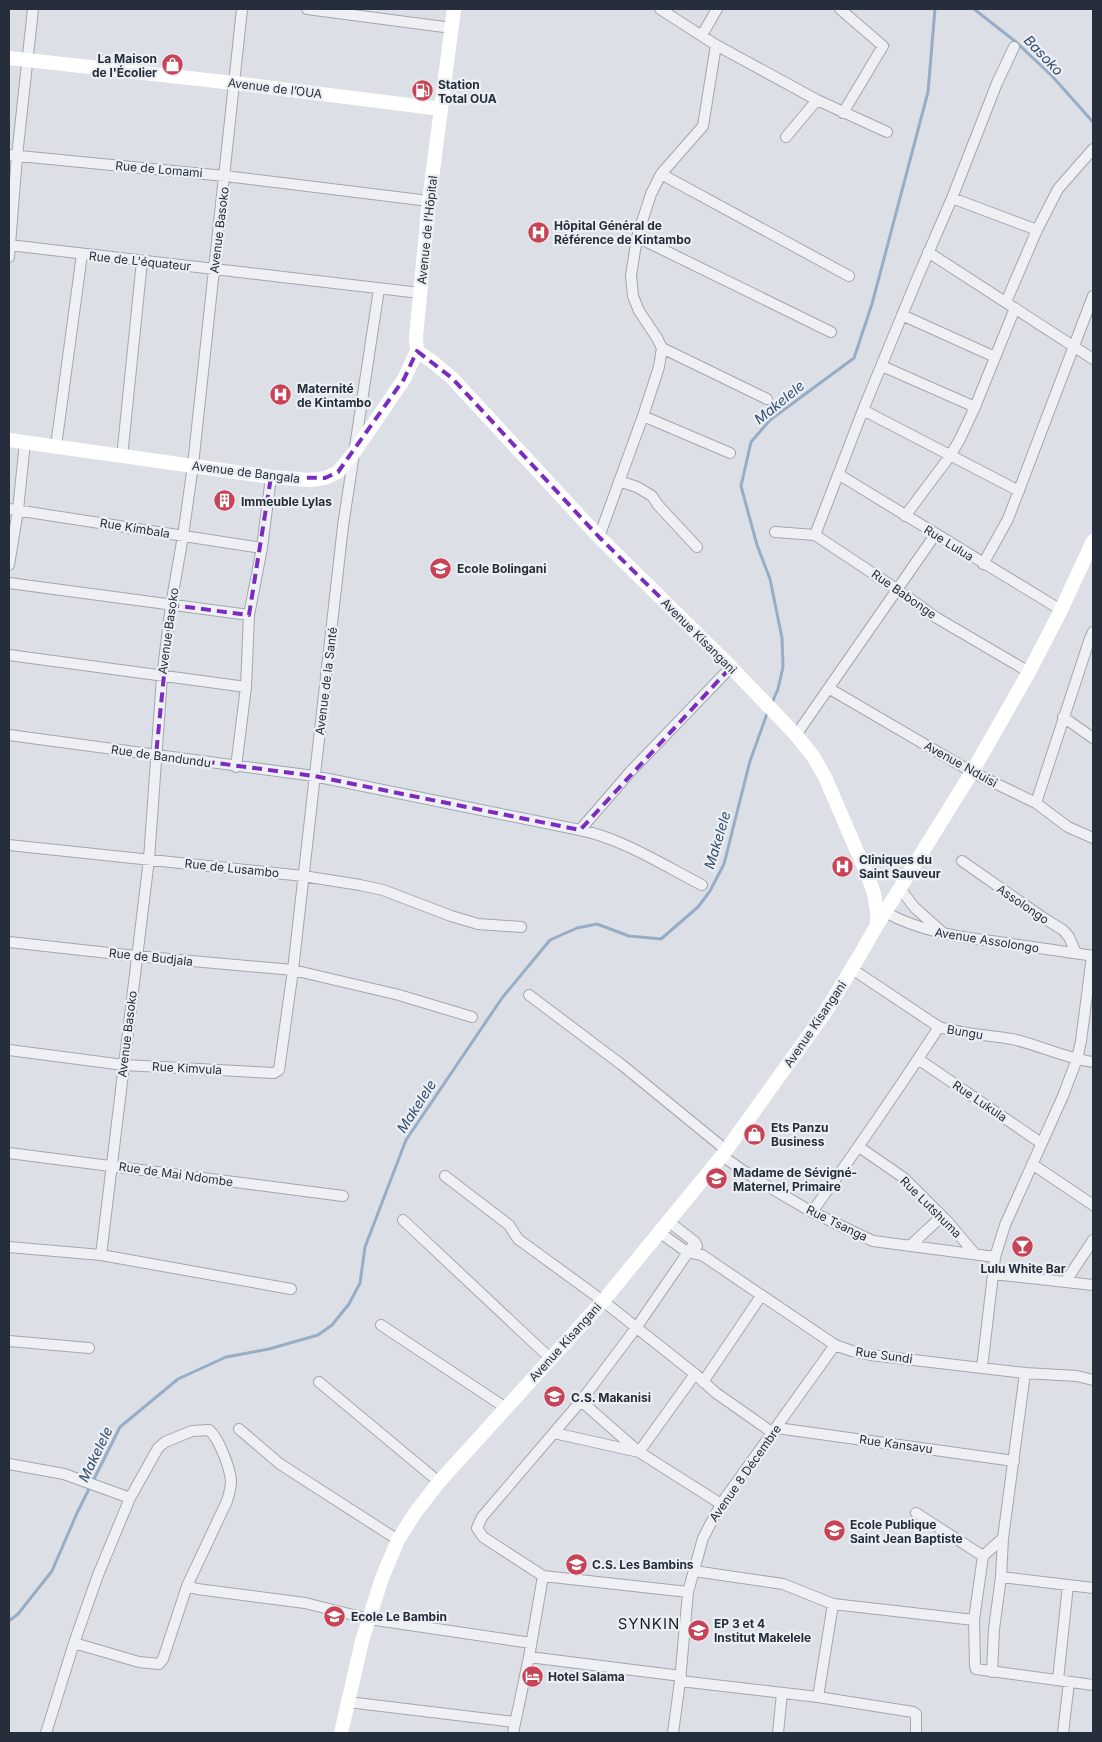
<svg xmlns="http://www.w3.org/2000/svg" width="1102" height="1742" viewBox="0 0 1102 1742" font-family="Inter,sans-serif">
<style>
.lines{fill:none;stroke-linecap:round;stroke-linejoin:round}
.stream{stroke:#97adc5;stroke-width:3}
.street-casing{stroke:#a2a7af;stroke-width:12}
.street{stroke:#eef0f4;stroke-width:10}
.secondary{stroke:#fff;stroke-width:14}
.marked{fill:none;stroke:#7b2cbf;stroke-width:4;stroke-dasharray:10 6;stroke-linejoin:round}
.labels{text-anchor:middle;dominant-baseline:central;stroke-width:4.5;stroke-linejoin:round;paint-order:stroke}
.poi-label{font-size:12px;font-weight:bold;fill:#262e3b;stroke:#ebeff4;text-anchor:start}
.street-label{font-size:12px;fill:#262e3b;stroke:#ebeff4}
.water-label{font-size:14px;font-style:italic;fill:#324c6e;stroke:#ebeff4}
.quarter-label{font-size:15px;letter-spacing:1px;fill:#191f2c;stroke:#ebeff4}
</style>
<rect width="100%" height="100%" fill="#dce0e6"/>
<g class="lines">
<!-- stream -->
<path class="stream" d="M974 9 1016 42 1052 76 1093 122
M772 703 778 689 783 667 782 638 770 579 757 545 741 486 751 442 770 420 854 358 872 304 928 92 935 9
M9 1621 18 1614 52 1571 77 1513 120 1427 178 1379 226 1357 269 1349 318 1335 332 1325 349 1304 360 1283 365 1247 406 1140 502 998 550 940 577 928 597 924 629 936 661 939 698 907 710 891 724 864 750 761 768 711"/>
<defs>
<path id="street" d="M307 9 452 28
M660 9 716 45 817 100 887 132
M840 9 883 46 843 113
M702 35 717 9
M786 137 817 100
M9 155 225 176 429 201
M661 174 849 276
M952 198 1037 230
M637 237 831 332
M9 245 420 293
M928 252 1093 359
M9 257 17 156 33 9
M1006 302 1037 230 1058 189 1093 149
M902 315 995 357
M662 348 767 399
M882 366 975 407
M863 410 1019 491
M643 416 730 453
M56 446 82 254
M122 457 142 261
M838 474 1061 610
M619 481 637 487 652 496 658 505 697 547
M9 509 262 548
M905 516 950 456 960 439 975 407 1015 308
M775 532 815 535 898 590 937 618 1029 672
M815 535 863 410 917 279 952 198 997 83 1014 47
M599 537 643 416 659 367 662 348 657 338 639 311 633 296 631 276 637 237 651 194 661 174 703 126 716 45
M983 564 1008 519 1093 296
M9 565 18 510 25 442
M9 583 249 615
M9 655 246 687
M830 689 972 772 1036 803 1068 827 1093 838
M1063 717 1093 738
M9 735 314 776 580 830C623 839 663 865 702 885
M796 735 935 535
M236 767 246 687 249 615 262 548 271 477
M1036 803 1089 641 1093 632
M580 830 631 771 731 667
M9 845 303 876 360 885 383 890 451 916 478 924 521 927
M962 861 1042 917 1063 930 1069 937 1076 953
M899 887 914 907 942 932
M885 912C921 932 959 937 999 942 1030 947 1062 951 1093 956
M9 942 136 956 293 970 399 995 472 1017
M852 969 939 1027C963 1034 988 1035 1012 1039 1039 1045 1065 1058 1093 1062
M529 995 622 1065 726 1150
M9 1050 124 1065 274 1073 279 1070 293 970 343 526 379 289
M918 1059 1041 1143
M859 1147 904 1178 948 1222 975 1254
M9 1153 343 1196
M722 1156 757 1180 812 1212 873 1241 995 1257
M1032 1164 1093 1205
M445 1176 509 1225 518 1239 603 1301 695 1374 716 1393 773 1433
M812 1212C856 1151 898 1090 939 1027
M403 1220 551 1359
M668 1221 695 1242 697 1246
M659 1232 687 1252 702 1255 835 1345 852 1351 871 1355 1025 1373 1077 1376 1093 1380
M910 1246 942 1216
M9 1247 101 1255 291 1289
M101 1255 149 859 162 677 171 605 183 536 193 465 242 9
M993 1274 1093 1285
M1066 1281 1093 1240
M381 1325 506 1408
M9 1341 89 1348
M982 1368 995 1257 1005 1225 1063 1096 1077 1059 1081 1041 1092 956
M319 1382 439 1482
M703 1382 761 1296
M581 1401 639 1452 721 1504
M777 1428 1014 1461
M239 1429 280 1464 398 1540
M554 1433 639 1452 695 1374
M9 1464 64 1474 130 1498
M916 1513 983 1556
M1003 1538 983 1556 974 1620 975 1666 976 1669 1093 1685
M694 1571 783 1584 833 1604 974 1620
M1001 1577 1093 1588
M187 1586 197 1589 305 1603 369 1619 531 1643
M688 1592 543 1576 483 1537 477 1528 482 1517 581 1401 636 1328 695 1242
M529 1657 681 1676
M992 1672 994 1629 1001 1577 1003 1538 1025 1373
M1058 1680 1068 1585
M680 1681 818 1697 913 1712 916 1714V1733
M818 1697 833 1604
M348 1702 514 1722
M46 1733 74 1643 98 1575 130 1498 158 1448 165 1442 192 1431 209 1430C219 1438 230 1468 231 1481 231 1488 229 1494 227 1501L187 1586 163 1659 159 1664 139 1662 74 1643
M513 1733 529 1657 543 1576
M673 1733 680 1681 688 1592 703 1538 721 1504 835 1345
M778 1733 782 1693
M1063 1733 1069 1682"/>
</defs>
<!-- street casing -->
<use href="#street" class="street-casing"/>
<!-- street -->
<use href="#street" class="street"/>
<!-- secondary -->
<path class="secondary" d="M9 58 234 83 441 109
M9 440 271 477 310 480 325 478 338 472 353 454 404 379 417 351 416 337 429 201 454 9
M877 925 972 772 1029 672 1061 610 1093 541
M341 1733 362 1641 382 1578 398 1540 415 1513 439 1482 603 1301 722 1156 824 1014 857 960 877 925V911L874 894 869 879 825 777 813 756 796 735 731 667 599 537 452 378 433 362 417 351"/>
</g>
<!-- marked area -->
<path class="marked" d="M417 351 452 378 599 537 731 667 580 830 314 776 156 755 171 605 249 615 271 477 325 478 338 472 404 379Z"/>
<!-- icons -->
<defs>
<symbol id="shop-disc" viewBox="-11 -11 22 22"><circle r="9.5" fill="#c94356" stroke="#ebeff4"/><path d="M-5-2.5h2.3a2.7 3.5 0 0 1 5.4 0H5L5.5 6h-11ZM-1.5-2.5h3a1.5 2.3 0 0 0-3 0Z" fill="#fff"/></symbol>
<symbol id="fuel-disc" viewBox="-11 -11 22 22"><circle r="9.5" fill="#c94356" stroke="#ebeff4"/><path d="M-5.5-6h7V0h2V4h1.3V-2.5L3-4.5l.8-.8L6-3V5H2.5V1h-1V6h-7ZM-4.2-4.7v3.2H.2V-4.7Z" fill="#fff"/></symbol>
<symbol id="hospital-disc" viewBox="-11 -11 22 22"><circle r="9.5" fill="#c94356" stroke="#ebeff4"/><path d="M-5-5h3v3.5h4V-5h3V5h-3V1.5h-4V5h-3Z" fill="#fff"/></symbol>
<symbol id="building-disc" viewBox="-11 -11 22 22"><circle r="9.5" fill="#c94356" stroke="#ebeff4"/><path d="M-4-6H4V6H1V3H-1V6H-4ZM-2.5-4.3h1.7v1.8h-1.7ZM.8-4.3h1.7v1.8H.8ZM-2.5-1h1.7V.8h-1.7ZM.8-1h1.7V.8H.8Z" fill="#fff"/></symbol>
<symbol id="school-disc" viewBox="-11 -11 22 22"><circle r="9.5" fill="#c94356" stroke="#ebeff4"/><path d="M0-5L7-2L0 1L-7-2ZM-4 1L0 2.5L4 1V4Q0 6-4 4Z" fill="#fff"/></symbol>
<symbol id="bar-disc" viewBox="-11 -11 22 22"><circle r="9.5" fill="#c94356" stroke="#ebeff4"/><path d="M-6-5H6L.8 .8V4.5H3.5V6h-7V4.5H-.8V.8Z" fill="#fff"/></symbol>
<symbol id="hotel-disc" viewBox="-11 -11 22 22"><circle r="9.5" fill="#c94356" stroke="#ebeff4"/><path d="M-6-4.5h1.5V1H6V5H4.5V3h-9V5H-6ZM-4 0a1.8 1.8 0 1 1 3.6 0ZM.5 0V-2.5h3Q6-2.5 6 0Z" fill="#fff"/></symbol>
</defs>
<g fill-rule="evenodd">
<use href="#shop-disc" x="160" y="52" width="25" height="25"/>
<use href="#fuel-disc" x="410" y="78" width="25" height="25"/>
<use href="#hospital-disc" x="526" y="220" width="25" height="25"/>
<use href="#hospital-disc" x="268" y="382" width="25" height="25"/>
<use href="#building-disc" x="212" y="488" width="25" height="25"/>
<use href="#school-disc" x="428" y="556" width="25" height="25"/>
<use href="#hospital-disc" x="830" y="854" width="25" height="25"/>
<use href="#shop-disc" x="742" y="1122" width="25" height="25"/>
<use href="#school-disc" x="704" y="1166" width="25" height="25"/>
<use href="#bar-disc" x="1010" y="1234" width="25" height="25"/>
<use href="#school-disc" x="542" y="1384" width="25" height="25"/>
<use href="#school-disc" x="822" y="1518" width="25" height="25"/>
<use href="#school-disc" x="564" y="1552" width="25" height="25"/>
<use href="#school-disc" x="322" y="1604" width="25" height="25"/>
<use href="#school-disc" x="686" y="1618" width="25" height="25"/>
<use href="#hotel-disc" x="520" y="1664" width="25" height="25"/>
</g>
<g class="labels">
<!-- poi labels -->
<g class="poi-label">
<text x="157" y="58" text-anchor="end">La Maison<tspan x="157" dy="14">de l'Écolier</tspan></text>
<text x="438" y="84">Station<tspan x="438" dy="14">Total OUA</tspan></text>
<text x="554" y="225">Hôpital Général de<tspan x="554" dy="14">Référence de Kintambo</tspan></text>
<text x="297" y="388">Maternité<tspan x="297" dy="14">de Kintambo</tspan></text>
<text x="241" y="501">Immeuble Lylas</text>
<text x="457" y="568">Ecole Bolingani</text>
<text x="859" y="859">Cliniques du<tspan x="859" dy="14">Saint Sauveur</tspan></text>
<text x="771" y="1127">Ets Panzu<tspan x="771" dy="14">Business</tspan></text>
<text x="733" y="1172">Madame de Sévigné-<tspan x="733" dy="14">Maternel, Primaire</tspan></text>
<text x="1023" y="1268" text-anchor="middle">Lulu White Bar</text>
<text x="571" y="1397">C.S. Makanisi</text>
<text x="850" y="1524">Ecole Publique<tspan x="850" dy="14">Saint Jean Baptiste</tspan></text>
<text x="592" y="1564">C.S. Les Bambins</text>
<text x="351" y="1616">Ecole Le Bambin</text>
<text x="714" y="1623">EP 3 et 4<tspan x="714" dy="14">Institut Makelele</tspan></text>
<text x="548" y="1676">Hotel Salama</text>
</g>
<!-- street labels -->
<g class="street-label">
<text transform="translate(275 88) rotate(7)">Avenue de l’OUA</text>
<text transform="translate(159 169) rotate(5)">Rue de Lomami</text>
<text transform="translate(219 230) rotate(-83)">Avenue Basoko</text>
<text transform="translate(427 230) rotate(-84)">Avenue de l’Hôpital</text>
<text transform="translate(140 261) rotate(6)">Rue de L'équateur</text>
<text transform="translate(246 472) rotate(7)">Avenue de Bangala</text>
<text transform="translate(135 528) rotate(9)">Rue Kimbala</text>
<text transform="translate(949 543) rotate(32)">Rue Lulua</text>
<text transform="translate(904 594) rotate(35)">Rue Babonge</text>
<text transform="translate(168 631) rotate(-82)">Avenue Basoko</text>
<text transform="translate(699 636) rotate(45)">Avenue Kisangani</text>
<text transform="translate(326 681) rotate(-83)">Avenue de la Santé</text>
<text transform="translate(161 756) rotate(8)">Rue de Bandundu</text>
<text transform="translate(961 764) rotate(29)">Avenue Nduisi</text>
<text transform="translate(232 868) rotate(6)">Rue de Lusambo</text>
<text transform="translate(1023 904) rotate(34)">Assolongo</text>
<text transform="translate(987 940) rotate(9)">Avenue Assolongo</text>
<text transform="translate(151 957) rotate(6)">Rue de Budjala</text>
<text transform="translate(815 1024) rotate(-56)">Avenue Kisangani</text>
<text transform="translate(965 1032) rotate(10)">Bungu</text>
<text transform="translate(127 1034) rotate(-83)">Avenue Basoko</text>
<text transform="translate(187 1068) rotate(3)">Rue Kimvula</text>
<text transform="translate(980 1101) rotate(34)">Rue Lukula</text>
<text transform="translate(176 1174) rotate(8)">Rue de Mai Ndombe</text>
<text transform="translate(931 1207) rotate(45)">Rue Lutshuma</text>
<text transform="translate(837 1223) rotate(26)">Rue Tsanga</text>
<text transform="translate(565 1342) rotate(-48)">Avenue Kisangani</text>
<text transform="translate(884 1355) rotate(8)">Rue Sundi</text>
<text transform="translate(896 1444) rotate(8)">Rue Kansavu</text>
<text transform="translate(745 1473) rotate(-55)">Avenue 8 Décembre</text>
</g>
<!-- water labels -->
<g class="water-label">
<text transform="translate(1044 55) rotate(46)">Basoko</text>
<text transform="translate(779 402) rotate(-39)">Makelele</text>
<text transform="translate(717 840) rotate(-73)">Makelele</text>
<text transform="translate(416 1106) rotate(-57)">Makelele</text>
<text transform="translate(95 1454) rotate(-64)">Makelele</text>
</g>
<!-- quarter labels -->
<g class="quarter-label">
<text x="649" y="1623">SYNKIN</text>
</g>
</g>
<!-- border -->
<rect width="1102" height="1742" fill="none" stroke="#262e3b" stroke-width="20"/>
</svg>
